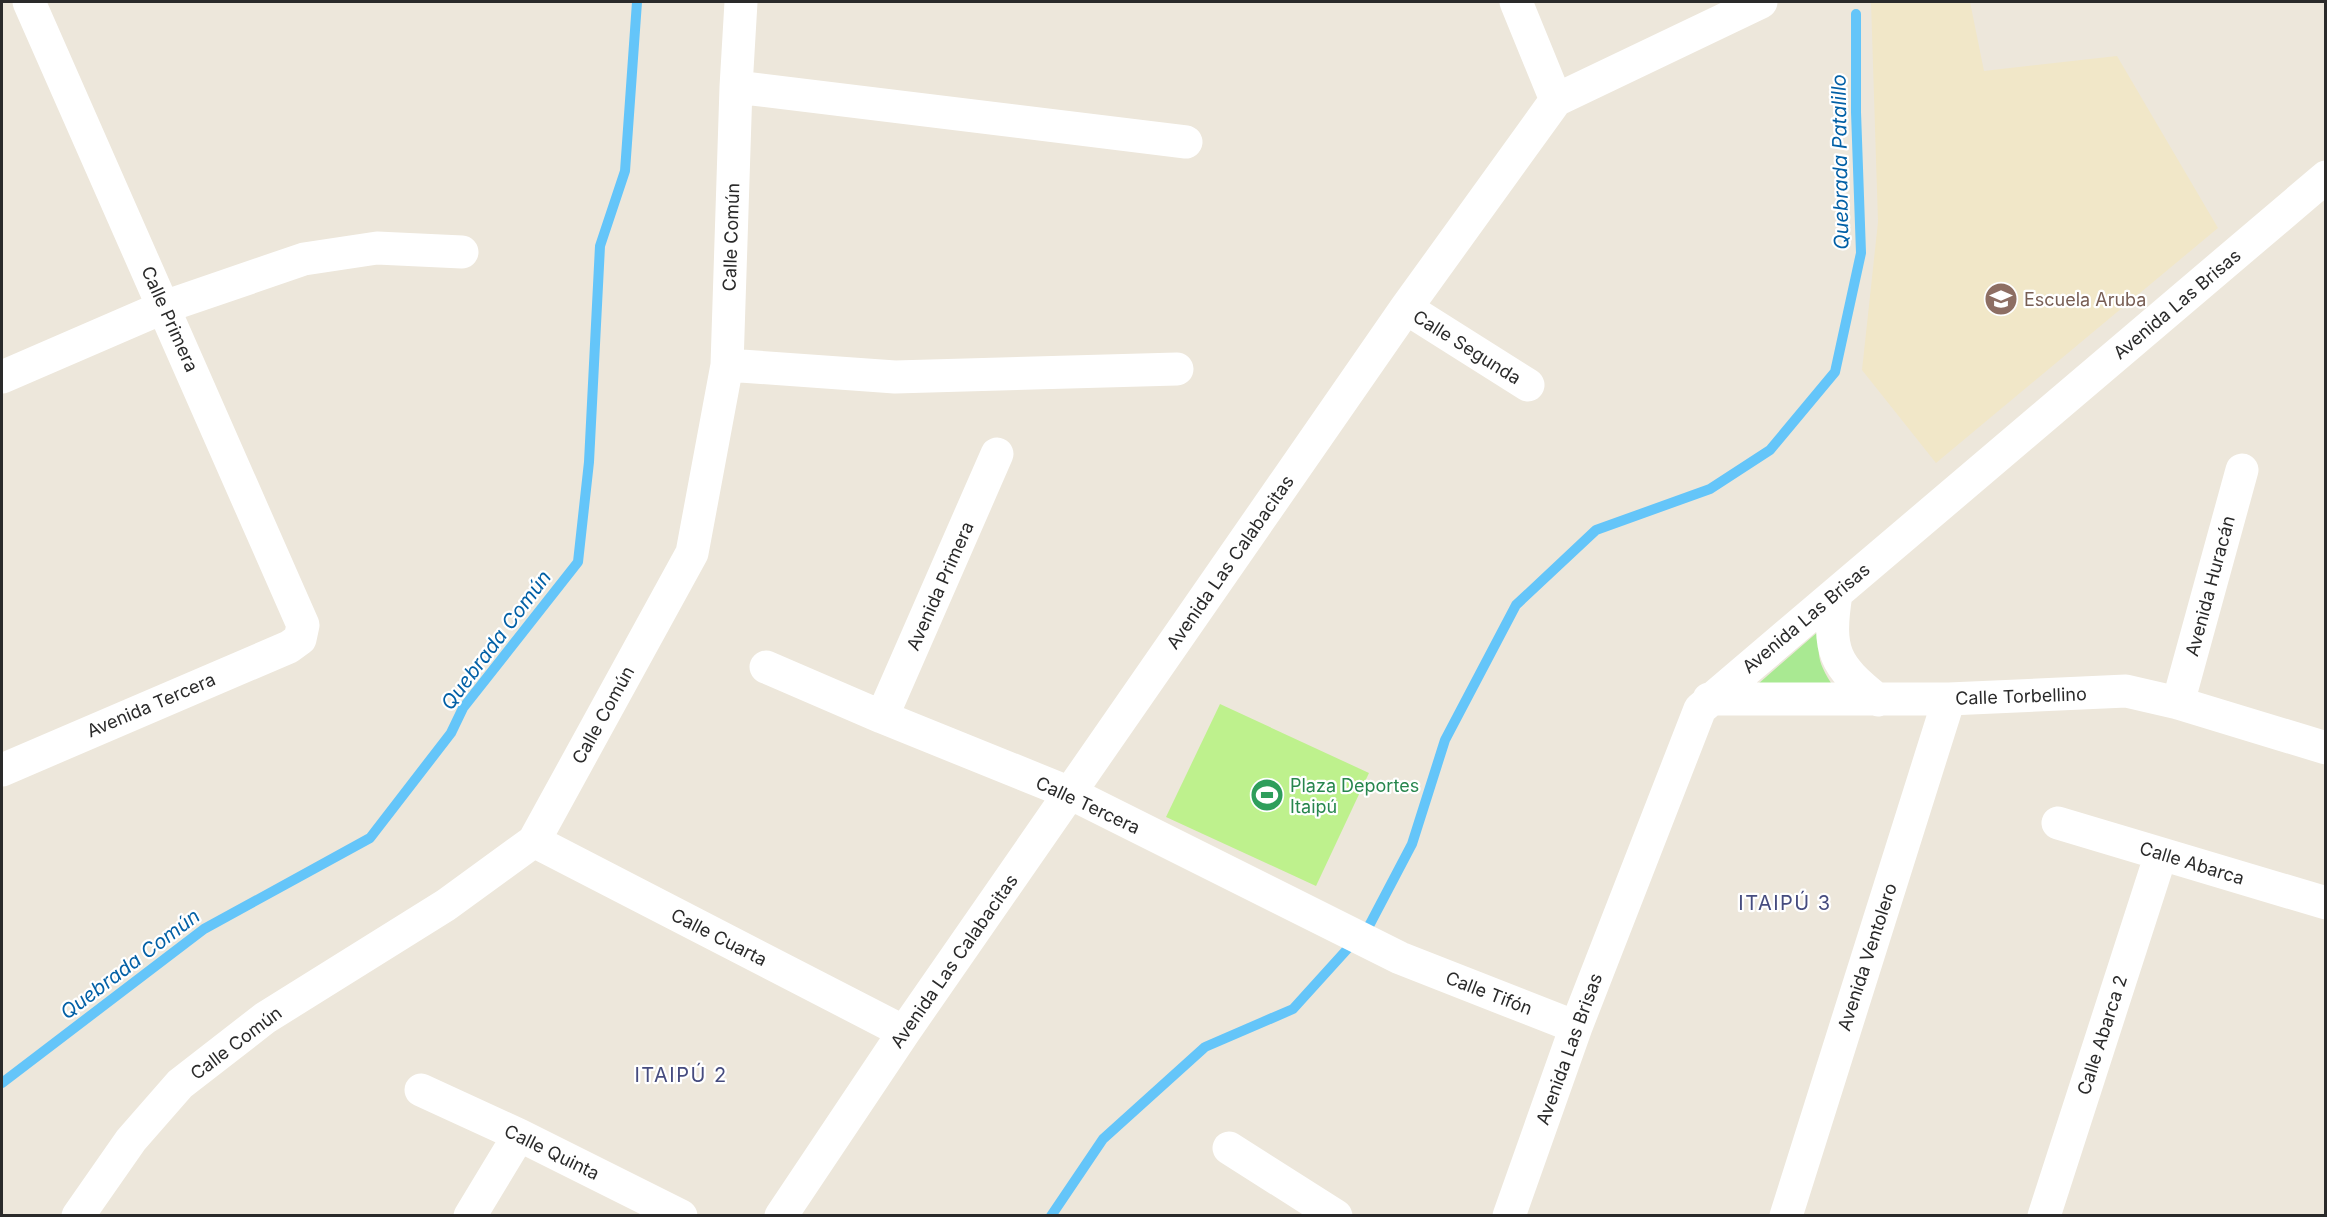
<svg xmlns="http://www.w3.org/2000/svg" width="2327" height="1217" viewBox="0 0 2327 1217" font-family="Inter,sans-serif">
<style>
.education{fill:#f1e7c8}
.green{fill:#a9e992}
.pitch{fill:#bef18d}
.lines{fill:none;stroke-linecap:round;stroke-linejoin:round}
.stream{stroke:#64c5f9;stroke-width:10}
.minor{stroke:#fff;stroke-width:33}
.labels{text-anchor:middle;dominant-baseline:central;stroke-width:4.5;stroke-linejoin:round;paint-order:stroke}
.street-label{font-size:18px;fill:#2a2a2a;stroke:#fff}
.education-label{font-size:18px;fill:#785e54;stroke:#fff;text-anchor:start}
.leisure-label{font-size:18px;fill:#27864d;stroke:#fff;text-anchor:start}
.water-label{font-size:20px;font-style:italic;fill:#0260a6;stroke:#fff}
.neighbourhood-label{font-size:20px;letter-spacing:1.5px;fill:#464c7f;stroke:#fff}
</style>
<rect width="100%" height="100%" fill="#ede7db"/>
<!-- education -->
<path class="education" d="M1871 2H1970L1984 71 2117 56 2218 228 1936 463 1862 370 1878 222Z"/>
<!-- green -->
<path class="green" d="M1820 630C1817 655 1818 662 1831 683L1750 691Z"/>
<!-- pitch -->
<path class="pitch" d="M1220 704 1369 773 1316 886 1166 817Z"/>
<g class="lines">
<!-- stream -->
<path class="stream" d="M2 1083 204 929 370 838 451 733 463 708 578 562 589 462 600 246 625 171 637 2
M1051 1216 1103 1139 1205 1047 1293 1009 1370 924 1412 844 1445 740 1516 605 1596 530 1710 489 1770 450 1835 372 1861 253 1856 112V14"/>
<!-- minor -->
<path class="minor" d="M1516 2 1556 100
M736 87 1186 142
M1406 308 1528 385
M727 365 895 377 1177 369
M2 377 164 307 304 259 377 248 462 252
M1836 594C1827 651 1834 665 1878 700
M766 667 882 717 1070 793 1400 958 1576 1027
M1709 699H1949L2126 691 2178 703 2326 748
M2178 703 2242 470
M882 717 997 454
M2 770 289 647 300 639 303 625 29 2
M2058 823 2326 903
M534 841 904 1032
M421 1090 519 1135 681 1216
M1229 1148 1336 1216
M78 1216 131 1140 180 1084 265 1018 446 905 534 841 692 553 727 365 736 87 741 2
M470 1216 519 1135
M781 1216 904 1032 1406 308 1556 100 1761 2
M1509 1216 1576 1027 1700 709 2326 177
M1786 1216 1949 699
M2044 1216 2161 854"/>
</g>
<!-- icons -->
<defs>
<symbol id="school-disc" viewBox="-11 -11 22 22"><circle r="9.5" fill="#8d6e63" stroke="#fff"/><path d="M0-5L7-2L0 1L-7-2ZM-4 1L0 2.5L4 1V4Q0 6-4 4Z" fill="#fff"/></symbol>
<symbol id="stadium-disc" viewBox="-11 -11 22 22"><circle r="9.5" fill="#2e9e5b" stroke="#fff"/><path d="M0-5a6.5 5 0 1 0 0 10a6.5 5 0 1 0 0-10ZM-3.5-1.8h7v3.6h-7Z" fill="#fff"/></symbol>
</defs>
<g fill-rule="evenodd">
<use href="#school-disc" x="1982" y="280" width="38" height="38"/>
<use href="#stadium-disc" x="1248" y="776" width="38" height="38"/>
</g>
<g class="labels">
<!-- street labels -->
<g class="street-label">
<text transform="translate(731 237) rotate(-88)">Calle Común</text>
<text transform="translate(2177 304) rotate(-40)">Avenida Las Brisas</text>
<text transform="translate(170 319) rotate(66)">Calle Primera</text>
<text transform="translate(1467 347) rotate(32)">Calle Segunda</text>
<text transform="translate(1230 562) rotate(-55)">Avenida Las Calabacitas</text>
<text transform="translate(940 586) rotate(-66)">Avenida Primera</text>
<text transform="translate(2210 586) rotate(-75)">Avenida Huracán</text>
<text transform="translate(1806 618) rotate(-40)">Avenida Las Brisas</text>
<text transform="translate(2021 696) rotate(-2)">Calle Torbellino</text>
<text transform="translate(151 705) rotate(-23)">Avenida Tercera</text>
<text transform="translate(603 715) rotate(-61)">Calle Común</text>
<text transform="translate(1088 805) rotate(25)">Calle Tercera</text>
<text transform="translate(2192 863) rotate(17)">Calle Abarca</text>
<text transform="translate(719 937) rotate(27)">Calle Cuarta</text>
<text transform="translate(1867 957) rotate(-72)">Avenida Ventolero</text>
<text transform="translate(954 961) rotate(-55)">Avenida Las Calabacitas</text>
<text transform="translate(1489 993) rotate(21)">Calle Tifón</text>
<text transform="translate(2102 1035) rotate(-72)">Calle Abarca 2</text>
<text transform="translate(236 1043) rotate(-37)">Calle Común</text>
<text transform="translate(1569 1049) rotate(-70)">Avenida Las Brisas</text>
<text transform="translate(552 1152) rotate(26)">Calle Quinta</text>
</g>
<!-- education labels -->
<g class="education-label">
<text x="2024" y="299">Escuela Aruba</text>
</g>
<!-- leisure labels -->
<g class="leisure-label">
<text x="1290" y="785">Plaza Deportes<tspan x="1290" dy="21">Itaipú</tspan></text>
</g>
<!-- water labels -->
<g class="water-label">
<text transform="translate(1840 162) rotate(-91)">Quebrada Patalillo</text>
<text transform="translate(496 640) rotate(-53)">Quebrada Común</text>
<text transform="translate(130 964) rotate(-37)">Quebrada Común</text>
</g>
<!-- neighbourhood labels -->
<g class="neighbourhood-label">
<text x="1785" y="903">ITAIPÚ 3</text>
<text x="681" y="1075">ITAIPÚ 2</text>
</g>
</g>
<!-- border -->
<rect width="2327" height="1217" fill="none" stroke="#2a2a2a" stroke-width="6"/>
</svg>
